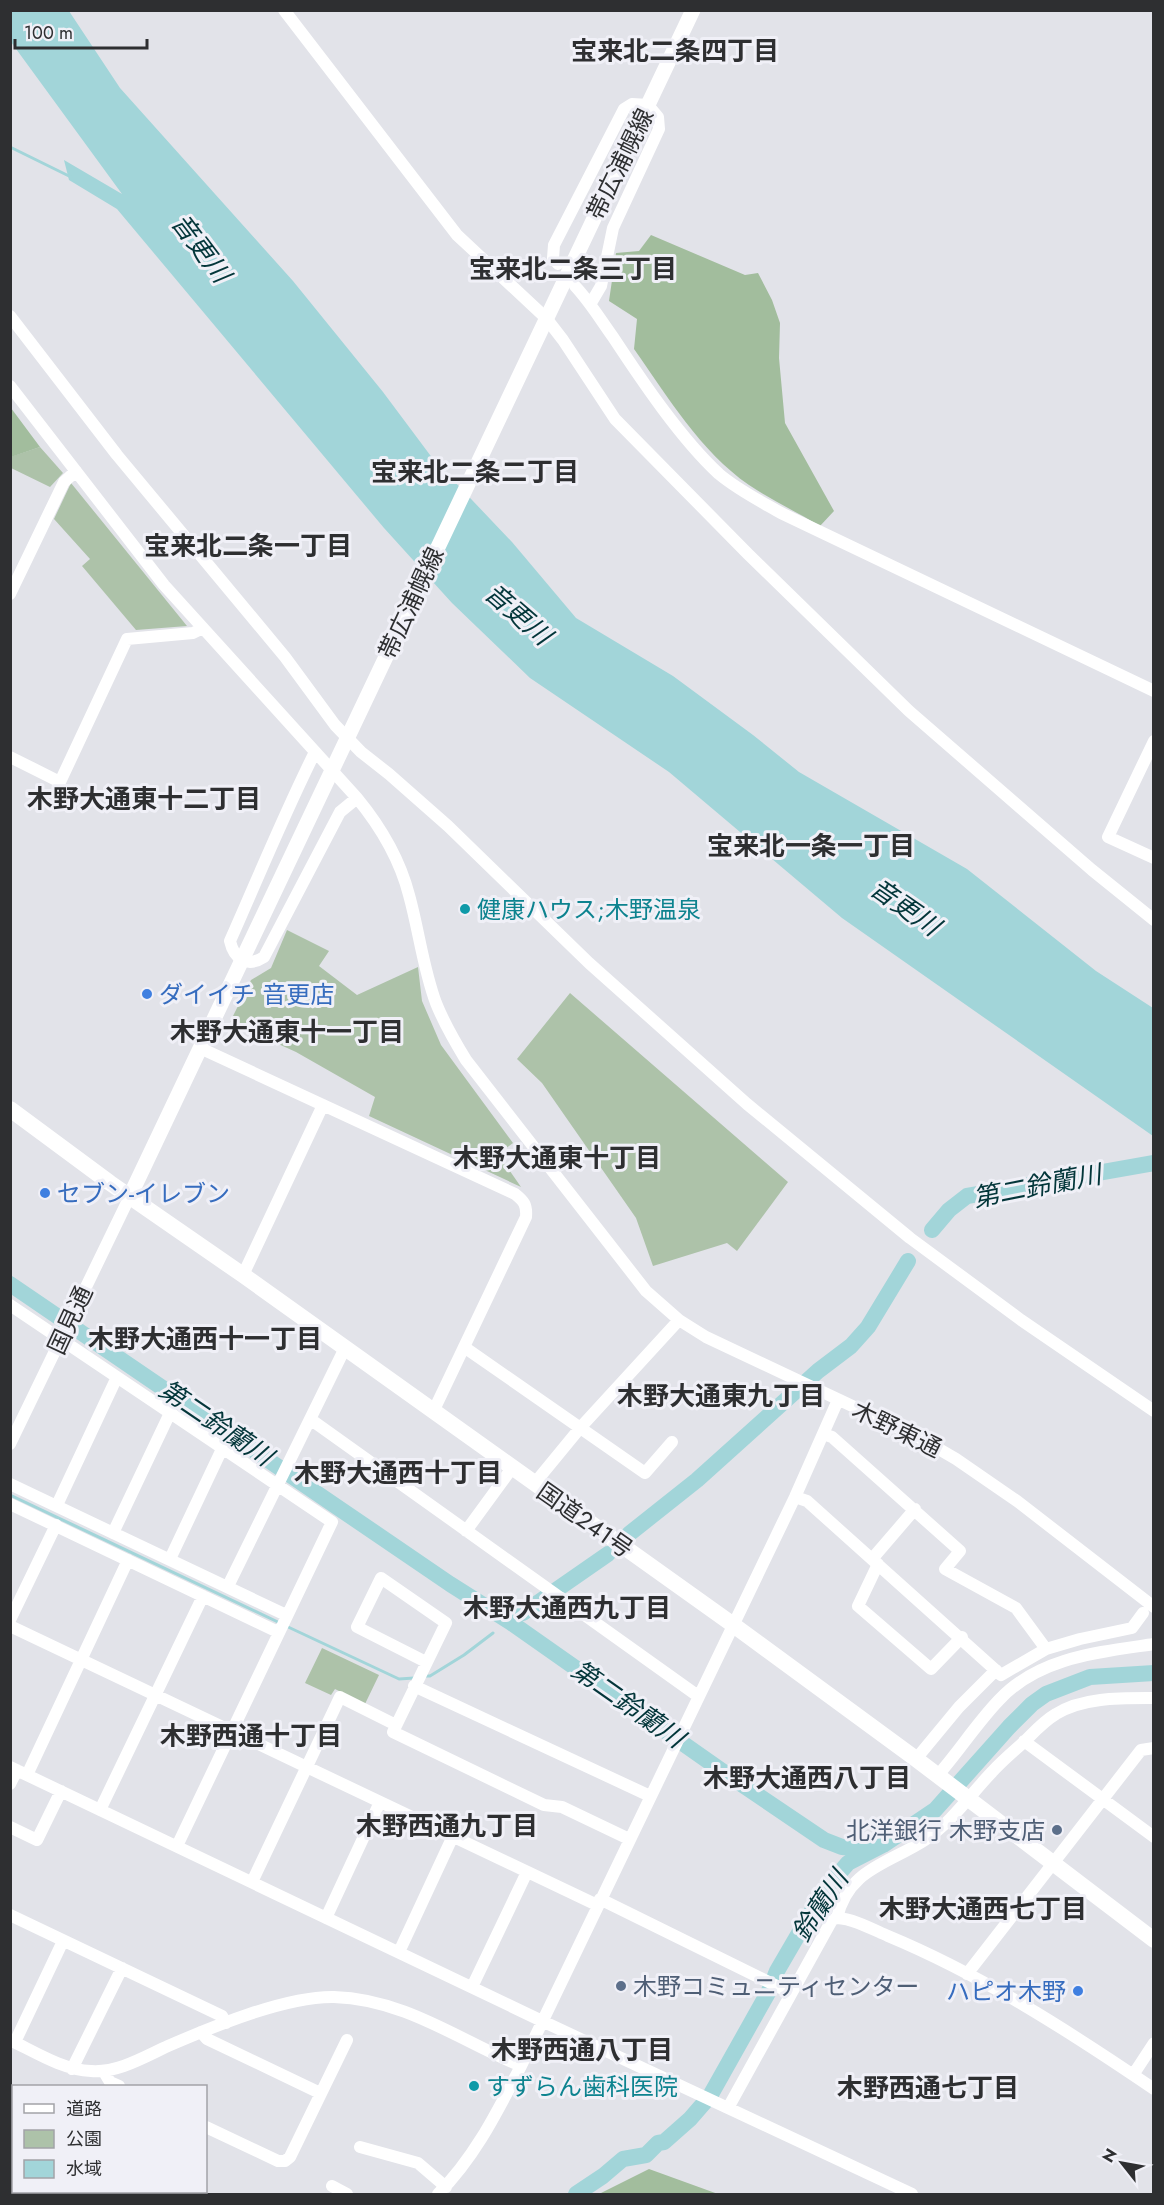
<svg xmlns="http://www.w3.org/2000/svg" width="1164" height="2205" viewBox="0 0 1164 2205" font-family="Jost,'Noto Sans JP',sans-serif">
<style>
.green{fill:#adc2a9}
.forest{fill:#a2bd9d}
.water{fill:#a2d5d9}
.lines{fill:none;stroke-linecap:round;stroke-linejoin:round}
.stream{stroke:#a2d5d9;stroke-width:3}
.river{stroke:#a2d5d9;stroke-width:16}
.minor{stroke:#fff;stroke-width:12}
.major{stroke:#fff;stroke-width:15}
.highway{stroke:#fff;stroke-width:16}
.culture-dot{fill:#0f9aa8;stroke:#f0f0f7;stroke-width:2}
.shop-dot{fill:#3f7fe0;stroke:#f0f0f7;stroke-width:2}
.service-dot{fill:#5c6f8a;stroke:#f0f0f7;stroke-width:2}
.labels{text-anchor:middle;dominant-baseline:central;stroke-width:6;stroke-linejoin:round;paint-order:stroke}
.street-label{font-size:24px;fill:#2e2f31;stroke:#f0f0f7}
.culture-label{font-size:24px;fill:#0d838f;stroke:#f0f0f7;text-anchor:start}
.shop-label{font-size:24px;fill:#366cbe;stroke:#f0f0f7;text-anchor:start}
.service-label{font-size:24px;fill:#4e5e75;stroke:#f0f0f7;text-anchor:end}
.neighbourhood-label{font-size:26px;font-weight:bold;fill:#2e2f31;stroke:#f0f0f7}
.water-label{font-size:26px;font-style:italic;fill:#03363a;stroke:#f0f0f7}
</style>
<rect width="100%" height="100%" fill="#e2e3e9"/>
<!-- green -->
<path class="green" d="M40 447 63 473 50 487 11 468 10 457Z
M71 483 187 626 136 630 82 566 90 559 54 519Z
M287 930 329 951 319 966 357 995 418 967 422 1001 441 1045 513 1143 498 1154 521 1187 369 1116 375 1097 296 1052 230 1022 251 980 271 968Z
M570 993 788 1182 737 1251 727 1243 653 1266 636 1218 542 1083 517 1059Z
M322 1648 379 1675 365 1704 335 1689 331 1695 305 1683Z"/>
<!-- forest -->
<path class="forest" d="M651 235 745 275 758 273 772 300 780 323 779 358 785 423 834 511 820 526C797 512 771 500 749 485 700 451 668 397 634 349L637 319 609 301 616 253 639 251Z
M11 408 40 447 11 457H10Z
M649 2169 718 2194H599Z"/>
<!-- water -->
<path class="water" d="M11 11H69L120 88 293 281 383 392 433 459 512 542 576 618 673 676 753 735 799 772 967 869 1096 971 1153 1008V1136L842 918 669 772 530 678 452 603 384 528 117 209 69 180 64 160 122 194 11 42Z"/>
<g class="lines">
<!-- stream -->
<path class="stream" d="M10 147 71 177
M10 1495 280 1623
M502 1622 504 1618
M286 1626 399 1679 414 1678
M424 1676H430L464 1655 493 1633"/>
<!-- river -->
<path class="river" d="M932 1230 949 1210 967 1196 1154 1163
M10 1284 450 1584 510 1622 725 1773 824 1840 842 1847 873 1850
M629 1534 697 1480 818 1371 851 1346 868 1327 908 1261
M523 1613 608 1554
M576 2194 603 2176 623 2159 646 2155 658 2143 664 2142 690 2119 710 2096 769 1991 777 1971 823 1892 848 1863 883 1845 935 1810 1009 1727 1032 1704 1046 1694 1090 1677 1154 1673"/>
<!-- minor -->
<path class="minor" d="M284 10 457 235 546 318 563 340 615 419 748 554 909 711 1092 870 1154 920
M558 264 553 258 554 245 624 109 632 104 648 105 658 117 659 129 613 228 601 286 591 303
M575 286C590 302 600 319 613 337 642 381 681 439 719 474 738 490 760 501 781 513L1154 691
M10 316 117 455 285 657 335 725 361 752 389 774 448 826 589 963 747 1104 910 1238 1021 1320 1154 1411
M10 386 164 585 357 798C380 826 400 860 409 895 419 931 423 968 436 1003 444 1023 455 1042 466 1060L646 1291 679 1320 706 1337 920 1438 956 1459 1017 1501 1154 1607
M10 594 64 482 76 471
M1154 741 1108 837 1154 858
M315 752C284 814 258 878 230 941 234 959 247 968 264 957L340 812 357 798
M10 757 60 782 127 639 193 633 203 628
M200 1048 515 1194C524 1201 527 1205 526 1217L433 1412
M243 1275 323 1105
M10 1305 332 1522 177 1846
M464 1347 645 1473 672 1442
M310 1419 698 1696
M823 1434 832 1437 960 1551 945 1569 1016 1608 1046 1649
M10 1444 130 1196
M10 1484 286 1615
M534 1484 580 1428 679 1320
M795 1497 807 1501 1001 1675 1046 1649 1080 1639 1132 1628 1143 1613
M10 1504 278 1632
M57 1505 117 1377
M466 1531 512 1468
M113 1533 170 1413
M170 1559 222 1449
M872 1559 915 1509
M878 1564 858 1606 931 1669 962 1637
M228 1586 345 1348
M10 1620 56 1525
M10 1626 597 1905
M426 1662 357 1627 381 1578 446 1623 393 1732 544 1805 562 1807 629 1839
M414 1686 650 1796
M1024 1741 1154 1837
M916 1759 959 1707 996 1670
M10 1767 542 2021 912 2194
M27 1775 128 1560
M938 1775C959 1751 977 1723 999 1700 1039 1657 1100 1652 1154 1644
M10 1784 17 1770
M100 1810 203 1596
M10 1827 37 1840 61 1791
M252 1882 340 1697 396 1725
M600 1899 791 1993
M10 1915 222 2016 226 2023
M326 1918 380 1802
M837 1918C854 1919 872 1929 888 1936 982 1975 1070 2032 1154 2089
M399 1952 453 1836
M967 1974 1141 1750 1154 1748
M472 1987 527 1872
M201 2032 207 2039 320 2093
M10 2040C35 2052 63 2070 91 2071 118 2073 144 2057 168 2046 212 2027 286 1996 334 1997 404 1999 459 2040 521 2066
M15 2042 63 1941
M72 2069 122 1968
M104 2072 110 2082 119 2086
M1133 2075 1154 2043
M728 2108 832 1920 837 1918C848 1869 888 1864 925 1840 952 1822 970 1795 992 1772 1002 1761 1014 1751 1025 1741 1035 1731 1044 1721 1056 1714 1083 1697 1122 1698 1154 1698
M206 2127 278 2161H285L290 2157 347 2040
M10 2133 14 2134
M360 2147 418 2163 446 2187
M332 2186 347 2194
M141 2192 147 2194
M438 2194C475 2157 497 2112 521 2066L795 1497 838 1400"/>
<!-- major -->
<path class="major" d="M130 1196 693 10"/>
<!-- highway -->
<path class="highway" d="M10 1109 110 1183 243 1275 732 1624 916 1759 1154 1940"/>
</g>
<!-- markers -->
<g class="culture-dot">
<circle cx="465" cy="909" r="6"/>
<circle cx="474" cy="2086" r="6"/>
</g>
<g class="shop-dot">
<circle cx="147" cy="994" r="6"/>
<circle cx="45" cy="1193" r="6"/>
<circle cx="1078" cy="1991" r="6"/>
</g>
<g class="service-dot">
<circle cx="1057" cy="1830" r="6"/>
<circle cx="621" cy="1986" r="6"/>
</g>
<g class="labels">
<!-- street labels -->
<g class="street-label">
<text transform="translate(620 164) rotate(-64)">帯広浦幌線</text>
<text transform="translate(411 603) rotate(-65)">帯広浦幌線</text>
<text transform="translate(70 1320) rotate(-65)">国見通</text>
<text transform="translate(897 1429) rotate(26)">木野東通</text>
<text transform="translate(585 1520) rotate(35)">国道241号</text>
</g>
<!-- culture labels -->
<g class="culture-label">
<text x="477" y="909">健康ハウス;木野温泉</text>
<text x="486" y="2086">すずらん歯科医院</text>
</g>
<!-- shop labels -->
<g class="shop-label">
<text x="159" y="994">ダイイチ 音更店</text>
<text x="57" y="1193">セブン-イレブン</text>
<text x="1066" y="1991" text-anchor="end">ハピオ木野</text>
</g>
<!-- service labels -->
<g class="service-label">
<text x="1045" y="1830">北洋銀行 木野支店</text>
<text x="633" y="1986" text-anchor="start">木野コミュニティセンター</text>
</g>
<!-- neighbourhood labels -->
<g class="neighbourhood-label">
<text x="675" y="51">宝来北二条四丁目</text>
<text x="573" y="269">宝来北二条三丁目</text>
<text x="475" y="472">宝来北二条二丁目</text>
<text x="248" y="546">宝来北二条一丁目</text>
<text x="144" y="799">木野大通東十二丁目</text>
<text x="811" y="846">宝来北一条一丁目</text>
<text x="287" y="1032">木野大通東十一丁目</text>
<text x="557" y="1158">木野大通東十丁目</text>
<text x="205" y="1339">木野大通西十一丁目</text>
<text x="721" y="1396">木野大通東九丁目</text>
<text x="398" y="1473">木野大通西十丁目</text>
<text x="567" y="1608">木野大通西九丁目</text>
<text x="251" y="1736">木野西通十丁目</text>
<text x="807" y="1778">木野大通西八丁目</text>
<text x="447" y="1826">木野西通九丁目</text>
<text x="983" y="1909">木野大通西七丁目</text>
<text x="582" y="2050">木野西通八丁目</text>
<text x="928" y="2088">木野西通七丁目</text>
</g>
<!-- water labels -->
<g class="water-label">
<text transform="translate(201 248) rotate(53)">音更川</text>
<text transform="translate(518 614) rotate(41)">音更川</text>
<text transform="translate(905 907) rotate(35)">音更川</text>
<text transform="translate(1037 1186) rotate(-11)">第二鈴蘭川</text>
<text transform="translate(216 1423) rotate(34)">第二鈴蘭川</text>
<text transform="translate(628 1704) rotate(35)">第二鈴蘭川</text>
<text transform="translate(820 1906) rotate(-57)">鈴蘭川</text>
</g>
</g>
<!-- border -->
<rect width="1164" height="2205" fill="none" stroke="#2e2f31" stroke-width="24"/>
<!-- legend -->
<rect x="12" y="2085" width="195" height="108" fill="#f0f0f7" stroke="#a2a3a8" stroke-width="1.5"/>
<rect x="24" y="2104" width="30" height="9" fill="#ffffff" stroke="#a2a3a8" stroke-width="1.5"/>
<text x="66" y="2115" font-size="18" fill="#2e2f31">道路</text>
<rect x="24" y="2130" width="30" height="18" fill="#adc2a9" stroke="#a2a3a8" stroke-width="1.5"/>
<text x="66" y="2145" font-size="18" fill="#2e2f31">公園</text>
<rect x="24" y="2160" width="30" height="18" fill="#a2d5d9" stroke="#a2a3a8" stroke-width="1.5"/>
<text x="66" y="2175" font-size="18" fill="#2e2f31">水域</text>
<!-- north arrow -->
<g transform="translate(1122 2163) rotate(301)" stroke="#f0f0f7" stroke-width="4.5" paint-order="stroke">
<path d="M0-4.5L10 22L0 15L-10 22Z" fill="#2e2f31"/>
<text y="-9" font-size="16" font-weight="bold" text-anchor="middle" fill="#2e2f31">N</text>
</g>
<!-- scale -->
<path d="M15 39v9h132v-9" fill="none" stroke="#2e2f31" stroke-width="3"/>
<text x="24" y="39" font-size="18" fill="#2e2f31" stroke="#f0f0f7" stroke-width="4.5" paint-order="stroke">100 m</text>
</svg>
